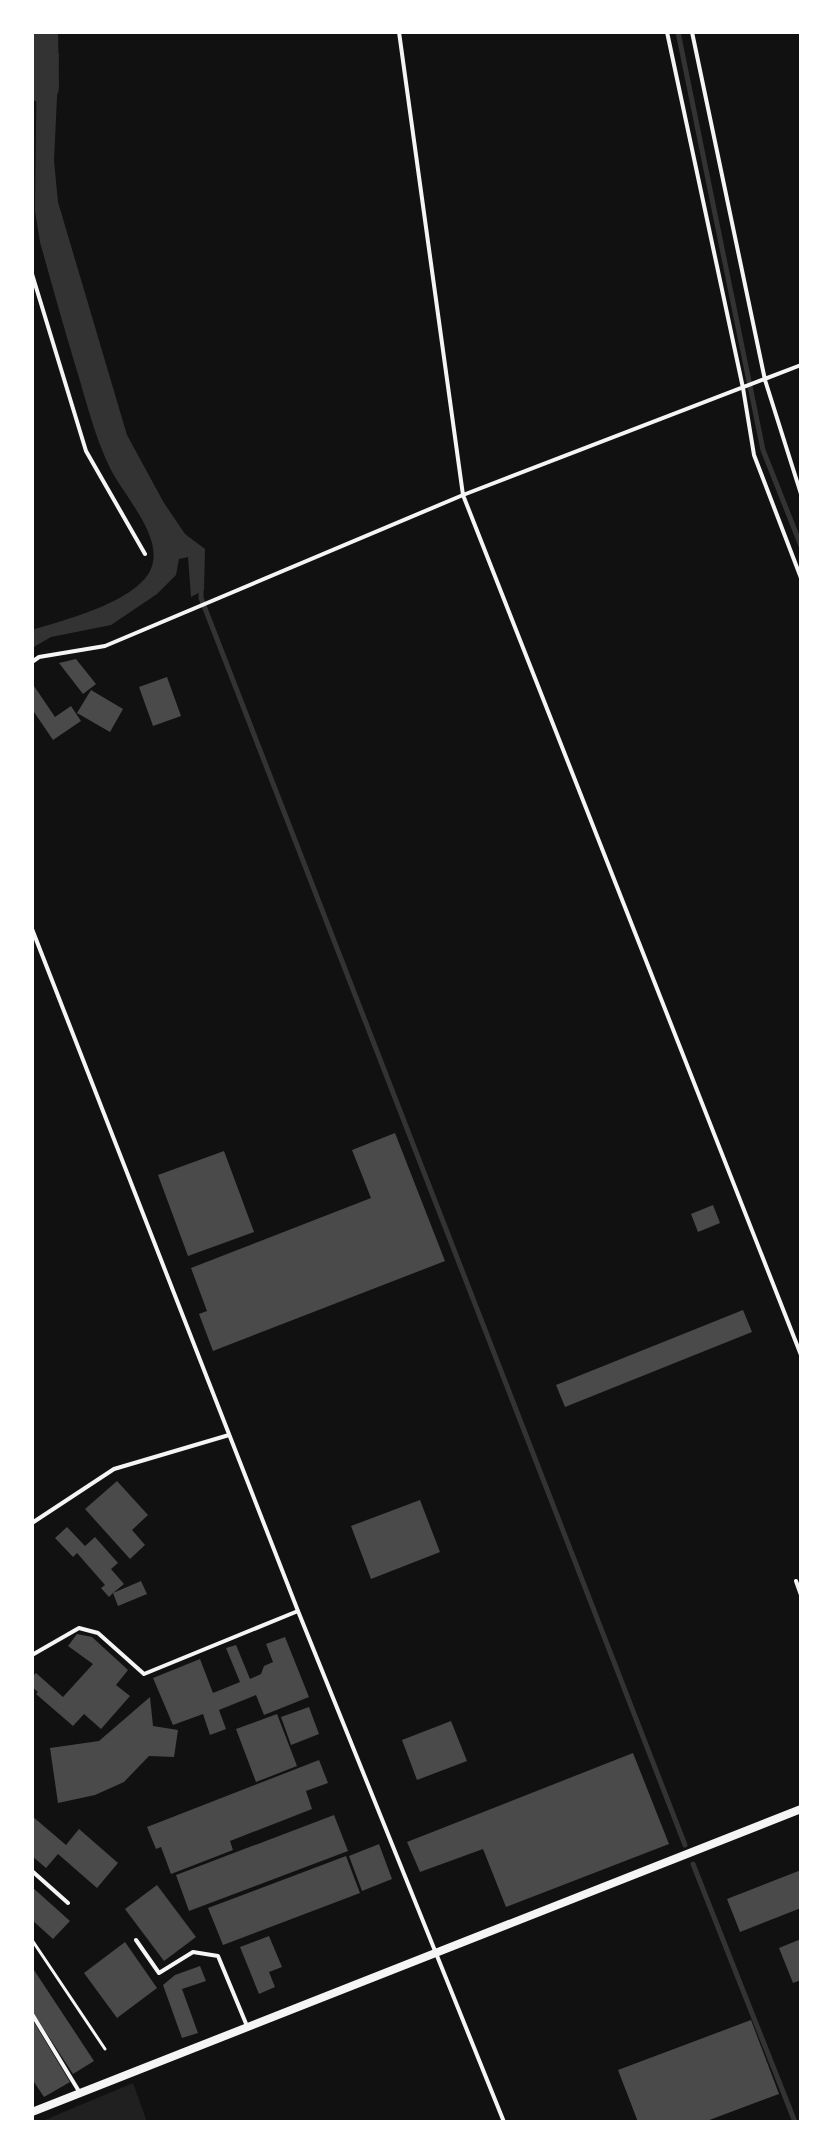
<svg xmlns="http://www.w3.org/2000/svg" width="833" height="2154" viewBox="0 0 833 2154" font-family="Rubik,sans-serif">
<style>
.green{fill:#202020}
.water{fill:#333}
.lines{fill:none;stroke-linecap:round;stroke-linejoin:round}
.stream{stroke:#333;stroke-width:5}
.river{stroke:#333;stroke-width:32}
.building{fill:#4a4a4a}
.path{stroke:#f5f5f5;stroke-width:3}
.service{stroke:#f5f5f5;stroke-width:4}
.minor{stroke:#f5f5f5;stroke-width:8}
</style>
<rect width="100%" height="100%" fill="#111"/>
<!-- green -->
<path class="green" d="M133 2083 147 2122H40Z"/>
<!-- water -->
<path class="water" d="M49 44 59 54 54 161 58 202 127 435 164 503 185 534 205 549 204 590 191 597 188 557 179 559 176 575 157 594 111 625 51 637 32 648V630C64 620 141 601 152 566 162 535 124 496 110 468 95 437 87 404 77 371 64 328 52 285 40 242L35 211 37 46Z"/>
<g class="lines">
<!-- stream -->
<path class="stream" d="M678 32 763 450 801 546
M201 588V598L685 1845
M693 1864 795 2122"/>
<!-- river -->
<path class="river" d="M42 32 43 87"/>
</g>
<!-- building -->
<path class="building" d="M76 659 96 684 83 694 59 663Z
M167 677 181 716 153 726 139 687Z
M32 683 55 717 71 706 81 721 53 740 32 709Z
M91 690 123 709 110 732 77 713Z
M395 1133 445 1261 213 1351 199 1314 207 1311 191 1268 371 1198 352 1150Z
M224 1151 254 1232 188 1256 158 1175Z
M713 1205 720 1223 698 1232 691 1214Z
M743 1310 752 1332 565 1407 556 1385Z
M117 1481 148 1515 132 1530 145 1545 130 1559 85 1509Z
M420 1500 440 1552 371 1579 351 1526Z
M67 1527 85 1546 95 1537 118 1563 111 1569 124 1584 113 1593 141 1581 147 1594 118 1606 113 1593 109 1597 101 1588 105 1585 77 1553 73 1557 55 1538Z
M77 1634 92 1637 128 1670 116 1685 130 1696 101 1729 84 1714 73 1726 36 1694 38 1692 32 1687V1677L36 1673 63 1697 93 1664 68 1646Z
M285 1637 309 1697 264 1715 256 1695 219 1710 226 1729 210 1735 203 1714 173 1725 153 1678 200 1659 213 1693 240 1682 226 1648 236 1645 250 1679 261 1674 264 1666 273 1662 266 1644Z
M150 1697 153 1726 178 1730 174 1757 149 1756 124 1782 95 1795 58 1803 50 1748 99 1741Z
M309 1707 319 1734 291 1745 281 1717Z
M277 1714 297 1766 256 1782 236 1729Z
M451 1721 467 1761 417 1780 402 1740Z
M633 1753 669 1844 506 1907 483 1849 420 1872 407 1842Z
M319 1760 328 1783 306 1791 312 1809 230 1841 233 1850 171 1874 161 1847 156 1849 147 1827Z
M334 1815 348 1851 189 1911 176 1875Z
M32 1816 66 1845 79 1829 118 1863 97 1888 58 1854 46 1868 32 1856Z
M379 1844 392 1879 362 1891 349 1856Z
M346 1856 360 1893 223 1945 208 1908Z
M801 1870V1908L740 1932 727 1899Z
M157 1885 196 1937 164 1961 125 1909Z
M32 1887 70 1921 53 1939 32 1920Z
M269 1936 282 1967 269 1972 275 1987 259 1994 240 1947Z
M801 1939V1980L793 1983 779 1948Z
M125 1942 157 1988 117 2018 84 1973Z
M200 1966 206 1981 182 1989 198 2033 182 2038 163 1985 175 1975Z
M32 1967 94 2061 73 2074 32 2011Z
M32 2019 70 2082 44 2097 32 2079Z
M751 2020 779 2094 704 2122H638L618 2070Z"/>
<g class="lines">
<!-- path -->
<path class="path" d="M32 1940 105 2049"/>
<!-- service -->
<path class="service" d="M399 32 463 495 801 1355
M667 32 743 388 754 455 801 578
M692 32 765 380 801 494
M32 274 86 451 145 554
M32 662 39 657 105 646 463 495 801 365
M32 929 298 1611 504 2122
M32 1523 114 1469 229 1435
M796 1581 801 1595
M32 1655 79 1628 98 1633 144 1674 298 1611
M32 1871 68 1903
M136 1940 159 1973 193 1952 218 1956 247 2026
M32 2014 80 2093"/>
<!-- minor -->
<path class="minor" d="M32 2112 801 1809"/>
</g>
<!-- border -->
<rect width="833" height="2154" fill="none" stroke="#ffffff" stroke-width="68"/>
</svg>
